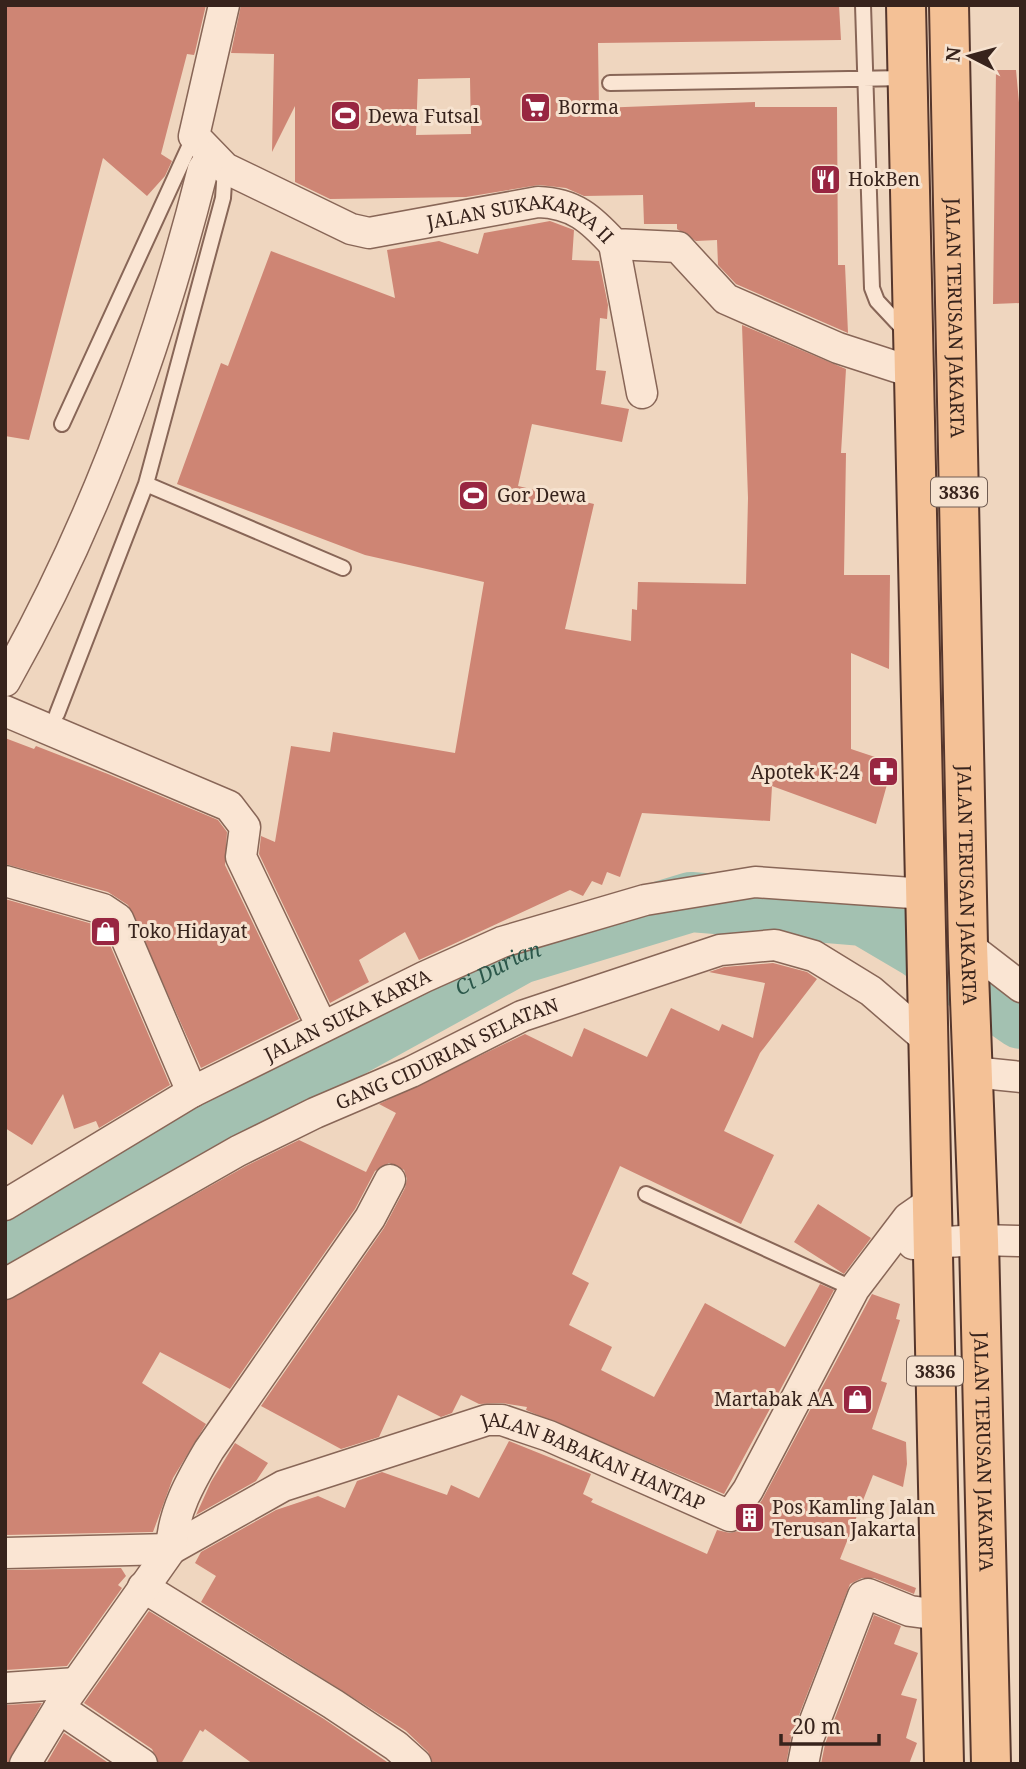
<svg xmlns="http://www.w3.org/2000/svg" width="1026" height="1769" viewBox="0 0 1026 1769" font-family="'Noto Serif',serif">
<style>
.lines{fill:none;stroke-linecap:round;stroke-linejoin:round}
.river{stroke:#a3c1b1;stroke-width:60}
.building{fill:#ce8574;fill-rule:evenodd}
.service-casing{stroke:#886657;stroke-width:18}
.minor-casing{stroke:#886657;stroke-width:33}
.primary-casing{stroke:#55362c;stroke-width:42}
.service{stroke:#fae5d3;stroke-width:14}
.minor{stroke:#fae5d3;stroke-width:30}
.primary{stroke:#f4c196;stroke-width:38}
.labels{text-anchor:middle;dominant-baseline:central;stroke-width:6;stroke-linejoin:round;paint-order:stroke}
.shield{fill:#f6e2cf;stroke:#705c52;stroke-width:2}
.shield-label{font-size:18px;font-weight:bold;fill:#37231c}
.poi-label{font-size:19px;fill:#37231c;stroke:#f6e2cf;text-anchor:start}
.street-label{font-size:19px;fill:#37231c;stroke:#f6e2cf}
.water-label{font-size:21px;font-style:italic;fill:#2b574a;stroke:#f6e2cf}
</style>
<rect width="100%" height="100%" fill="#efd6bf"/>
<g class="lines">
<!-- river -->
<path class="river" id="s1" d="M5 1244 288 1082 520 954 691 902 864 916 920 949 1021 1019"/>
</g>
<!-- building -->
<path class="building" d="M5 5H206L195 52 194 55 187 54 161 154 172 161 165 176 147 196 103 158 29 440 5 436Z
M241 5H839L841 40 598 43 599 108 755 102V107H837L838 265H845L848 333 736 284 718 265 717 240 696 241 677 229V224H644L643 195 584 196 566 188 539 185 466 197 330 199 295 182V106L272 152 274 54 231 53ZM470 78 471 134 416 135 418 79Z
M996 70H1016L1021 124V303L993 304Z
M550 221 574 230 572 260 599 261 608 305 607 319 600 318 596 370 606 371 601 404 629 409 622 442 532 424 518 486 594 504 565 629 631 641 632 609 637 610 638 582 746 584 748 498 742 325 846 369 841 453H846L844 575H890L889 669 851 653V749L893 763 876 824 772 786 770 821 642 813 620 877 607 872 602 885 592 881 583 896 570 890 419 960 405 932 359 960 369 982 330 1003 259 854 261 836 275 842 291 746 330 752 333 732 455 753 484 582 365 555 177 484 221 363 228 366 271 251 395 298 387 250 439 241 478 254 484 233Z
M5 738 34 749 36 746 108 774 218 820 227 832 225 865 299 1019 201 1068 128 905 108 892 5 864Z
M5 899 96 925 104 931 170 1085 99 1128 96 1121 74 1129 63 1094 32 1145 5 1128Z
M773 963 807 972 817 979 760 1053 724 1131 774 1155 741 1224 620 1166 572 1274 589 1283 569 1325 612 1347 601 1370 654 1397 705 1303 785 1347 820 1284 834 1290 724 1494 526 1410 527 1407 502 1403 479 1404 461 1395 452 1413 441 1417 398 1395 379 1437 341 1449 261 1406 384 1228 405 1188 407 1179 404 1170 389 1163 375 1171 355 1209 230 1389 160 1352 142 1383 206 1424 173 1478 153 1532 5 1535V1301L246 1166 299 1140 366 1172 396 1113 379 1104 525 1034 572 1057 584 1028 647 1057 671 1008 719 1031 722 1024 753 1038 765 983 709 972 724 967Z
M818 1204 871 1238 844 1274 794 1242Z
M872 1294 900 1304 896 1319 900 1320 881 1381 887 1383 872 1429 906 1442 907 1464 903 1487 873 1475 840 1559 916 1588 914 1594 874 1578H862L850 1584 792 1733 786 1764H433L428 1752 406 1731 201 1602 216 1576 195 1563 201 1552 276 1510 318 1496 345 1508 357 1481 382 1472 447 1495 451 1485 479 1498 509 1441 591 1474 583 1494 593 1499 591 1502 707 1554 717 1530 730 1533 739 1531 762 1500Z
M235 1443 268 1463 256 1481 196 1515 211 1482Z
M121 1568 126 1576 118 1585 122 1588 67 1666 5 1670 6 1570Z
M149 1611 324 1719 390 1764H253L205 1729 203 1732 200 1730 181 1764H159L152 1749 84 1703Z
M874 1615 901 1626 894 1644 918 1653 901 1695 917 1699 906 1738 917 1743 909 1764H821L825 1744Z
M42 1703 8 1764H5V1705Z
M64 1733 110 1764H46Z"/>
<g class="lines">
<defs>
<path id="service" d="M863 5 872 288 877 301 906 332
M610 83 906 78
M62 424 194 136
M146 484 343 568
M57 714 146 484 223 198 225 168
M646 1194 854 1289"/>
<g id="minor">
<path id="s2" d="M224 5 194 136 225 168 351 229 369 233 538 202C574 203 591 219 614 244L678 247 726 299 838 348 915 373"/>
<path d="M614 244 642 393"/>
<path d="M5 681C96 520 158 349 203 169L211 157"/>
<path d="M5 711 229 806 245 827 241 857 322 1027"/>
<path d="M5 881 103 909 118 919 192 1092"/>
<path d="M968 946 1021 987"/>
<path d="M972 1072 1021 1077"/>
<path id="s3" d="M5 1205 192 1092 424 977 502 942 645 900 755 882 926 894"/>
<path d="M913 1244 979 1240 1021 1241"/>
<path id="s4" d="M5 1284 238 1151 315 1113 411 1072 522 1016 720 950 775 945 814 956 871 991 929 1041"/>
<path id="s5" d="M5 1553 171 1549 283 1486 487 1420H502L549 1436 730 1516 748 1490 854 1289 908 1218 931 1202"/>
<path d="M143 1587 333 1704 396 1746 416 1764"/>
<path d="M5 1688 76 1683"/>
<path d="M59 1708 142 1764"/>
<path d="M25 1764 59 1708 171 1549C173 1512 190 1482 209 1450L370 1218 390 1180"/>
<path d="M803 1764 808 1739 863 1596 868 1594 910 1611 940 1615"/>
</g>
<g id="primary">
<path d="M906 5 944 1764"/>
<path id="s6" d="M949 5 968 946 979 1240 991 1764"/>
</g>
</defs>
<!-- service casing -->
<use href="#service" class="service-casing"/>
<!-- minor casing -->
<use href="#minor" class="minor-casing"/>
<!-- primary casing -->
<use href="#primary" class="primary-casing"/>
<!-- service -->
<use href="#service" class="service"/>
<!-- minor -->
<use href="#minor" class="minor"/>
<!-- primary -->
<use href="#primary" class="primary"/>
</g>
<!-- icons -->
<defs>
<symbol id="supermarket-square" viewBox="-11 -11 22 22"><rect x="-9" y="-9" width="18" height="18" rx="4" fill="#982641" stroke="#f6e2cf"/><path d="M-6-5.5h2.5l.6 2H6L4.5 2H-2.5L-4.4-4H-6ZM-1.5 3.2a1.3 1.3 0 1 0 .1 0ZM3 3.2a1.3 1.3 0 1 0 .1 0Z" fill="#fff"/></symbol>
<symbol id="stadium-square" viewBox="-11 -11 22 22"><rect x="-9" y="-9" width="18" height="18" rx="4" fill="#982641" stroke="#f6e2cf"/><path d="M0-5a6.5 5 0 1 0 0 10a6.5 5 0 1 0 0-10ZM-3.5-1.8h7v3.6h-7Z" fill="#fff"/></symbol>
<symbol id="restaurant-square" viewBox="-11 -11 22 22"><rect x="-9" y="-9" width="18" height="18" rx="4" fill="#982641" stroke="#f6e2cf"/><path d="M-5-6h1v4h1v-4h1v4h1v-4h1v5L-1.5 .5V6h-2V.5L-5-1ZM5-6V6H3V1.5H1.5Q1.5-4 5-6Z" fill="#fff"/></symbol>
<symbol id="pharmacy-square" viewBox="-11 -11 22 22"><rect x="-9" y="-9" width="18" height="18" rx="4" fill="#982641" stroke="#f6e2cf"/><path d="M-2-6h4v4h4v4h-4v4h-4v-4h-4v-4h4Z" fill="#fff"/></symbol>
<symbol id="shop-square" viewBox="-11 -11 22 22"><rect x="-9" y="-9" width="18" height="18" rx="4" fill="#982641" stroke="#f6e2cf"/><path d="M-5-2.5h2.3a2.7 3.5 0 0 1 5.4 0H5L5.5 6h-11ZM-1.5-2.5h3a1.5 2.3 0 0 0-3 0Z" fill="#fff"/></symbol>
<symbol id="building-square" viewBox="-11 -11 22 22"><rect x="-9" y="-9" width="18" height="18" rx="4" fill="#982641" stroke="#f6e2cf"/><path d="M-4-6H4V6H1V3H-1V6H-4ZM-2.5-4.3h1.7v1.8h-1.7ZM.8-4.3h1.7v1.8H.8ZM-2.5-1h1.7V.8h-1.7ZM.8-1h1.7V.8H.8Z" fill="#fff"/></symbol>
</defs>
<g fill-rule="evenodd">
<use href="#supermarket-square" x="518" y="90" width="35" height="35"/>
<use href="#stadium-square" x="328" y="98" width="35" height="35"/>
<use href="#restaurant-square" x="808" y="162" width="35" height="35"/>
<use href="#stadium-square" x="456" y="478" width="35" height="35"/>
<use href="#pharmacy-square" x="866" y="754" width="35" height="35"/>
<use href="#shop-square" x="88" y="914" width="35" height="35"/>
<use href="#shop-square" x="840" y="1382" width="35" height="35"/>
<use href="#building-square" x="732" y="1500" width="35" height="35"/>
</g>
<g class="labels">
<!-- shield labels -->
<g class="shield">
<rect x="931" y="477.5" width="56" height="29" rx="5"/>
<rect x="907" y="1356.5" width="56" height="29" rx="5"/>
</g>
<g class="shield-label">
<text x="959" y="492">3836</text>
<text x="935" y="1371">3836</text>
</g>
<!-- poi labels -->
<g class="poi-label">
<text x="558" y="107">Borma</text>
<text x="368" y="116">Dewa Futsal</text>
<text x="848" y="179">HokBen</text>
<text x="497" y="495">Gor Dewa</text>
<text x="860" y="772" text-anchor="end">Apotek K-24</text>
<text x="128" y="931">Toko Hidayat</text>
<text x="834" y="1399" text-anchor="end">Martabak AA</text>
<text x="772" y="1507">Pos Kamling Jalan<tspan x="772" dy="22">Terusan Jakarta</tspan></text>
</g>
<!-- street labels -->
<g class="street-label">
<text stroke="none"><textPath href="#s2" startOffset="495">JALAN SUKAKARYA II</textPath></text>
<text stroke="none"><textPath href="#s6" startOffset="313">JALAN TERUSAN JAKARTA</textPath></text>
<text stroke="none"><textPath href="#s6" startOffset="880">JALAN TERUSAN JAKARTA</textPath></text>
<text stroke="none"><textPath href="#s3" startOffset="392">JALAN SUKA KARYA</textPath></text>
<text stroke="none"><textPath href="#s4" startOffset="499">GANG CIDURIAN SELATAN</textPath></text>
<text stroke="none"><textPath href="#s6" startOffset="1447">JALAN TERUSAN JAKARTA</textPath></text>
<text stroke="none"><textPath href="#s5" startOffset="623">JALAN BABAKAN HANTAP</textPath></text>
</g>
<!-- water labels -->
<g class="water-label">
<text stroke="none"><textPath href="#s1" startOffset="565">Ci Durian</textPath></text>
</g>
</g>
<!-- border -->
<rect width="1026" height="1769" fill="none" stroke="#37231c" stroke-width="14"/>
<!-- north arrow -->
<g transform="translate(970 56) rotate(276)" stroke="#f6e2cf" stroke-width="5" paint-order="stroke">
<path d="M0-5L12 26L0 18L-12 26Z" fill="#37231c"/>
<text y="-10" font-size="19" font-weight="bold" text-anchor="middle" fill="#37231c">N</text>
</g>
<!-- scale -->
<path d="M781 1734v10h98v-10" fill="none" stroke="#37231c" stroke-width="3.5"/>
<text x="792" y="1734" font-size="21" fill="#37231c" stroke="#f6e2cf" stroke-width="5" paint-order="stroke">20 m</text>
</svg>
